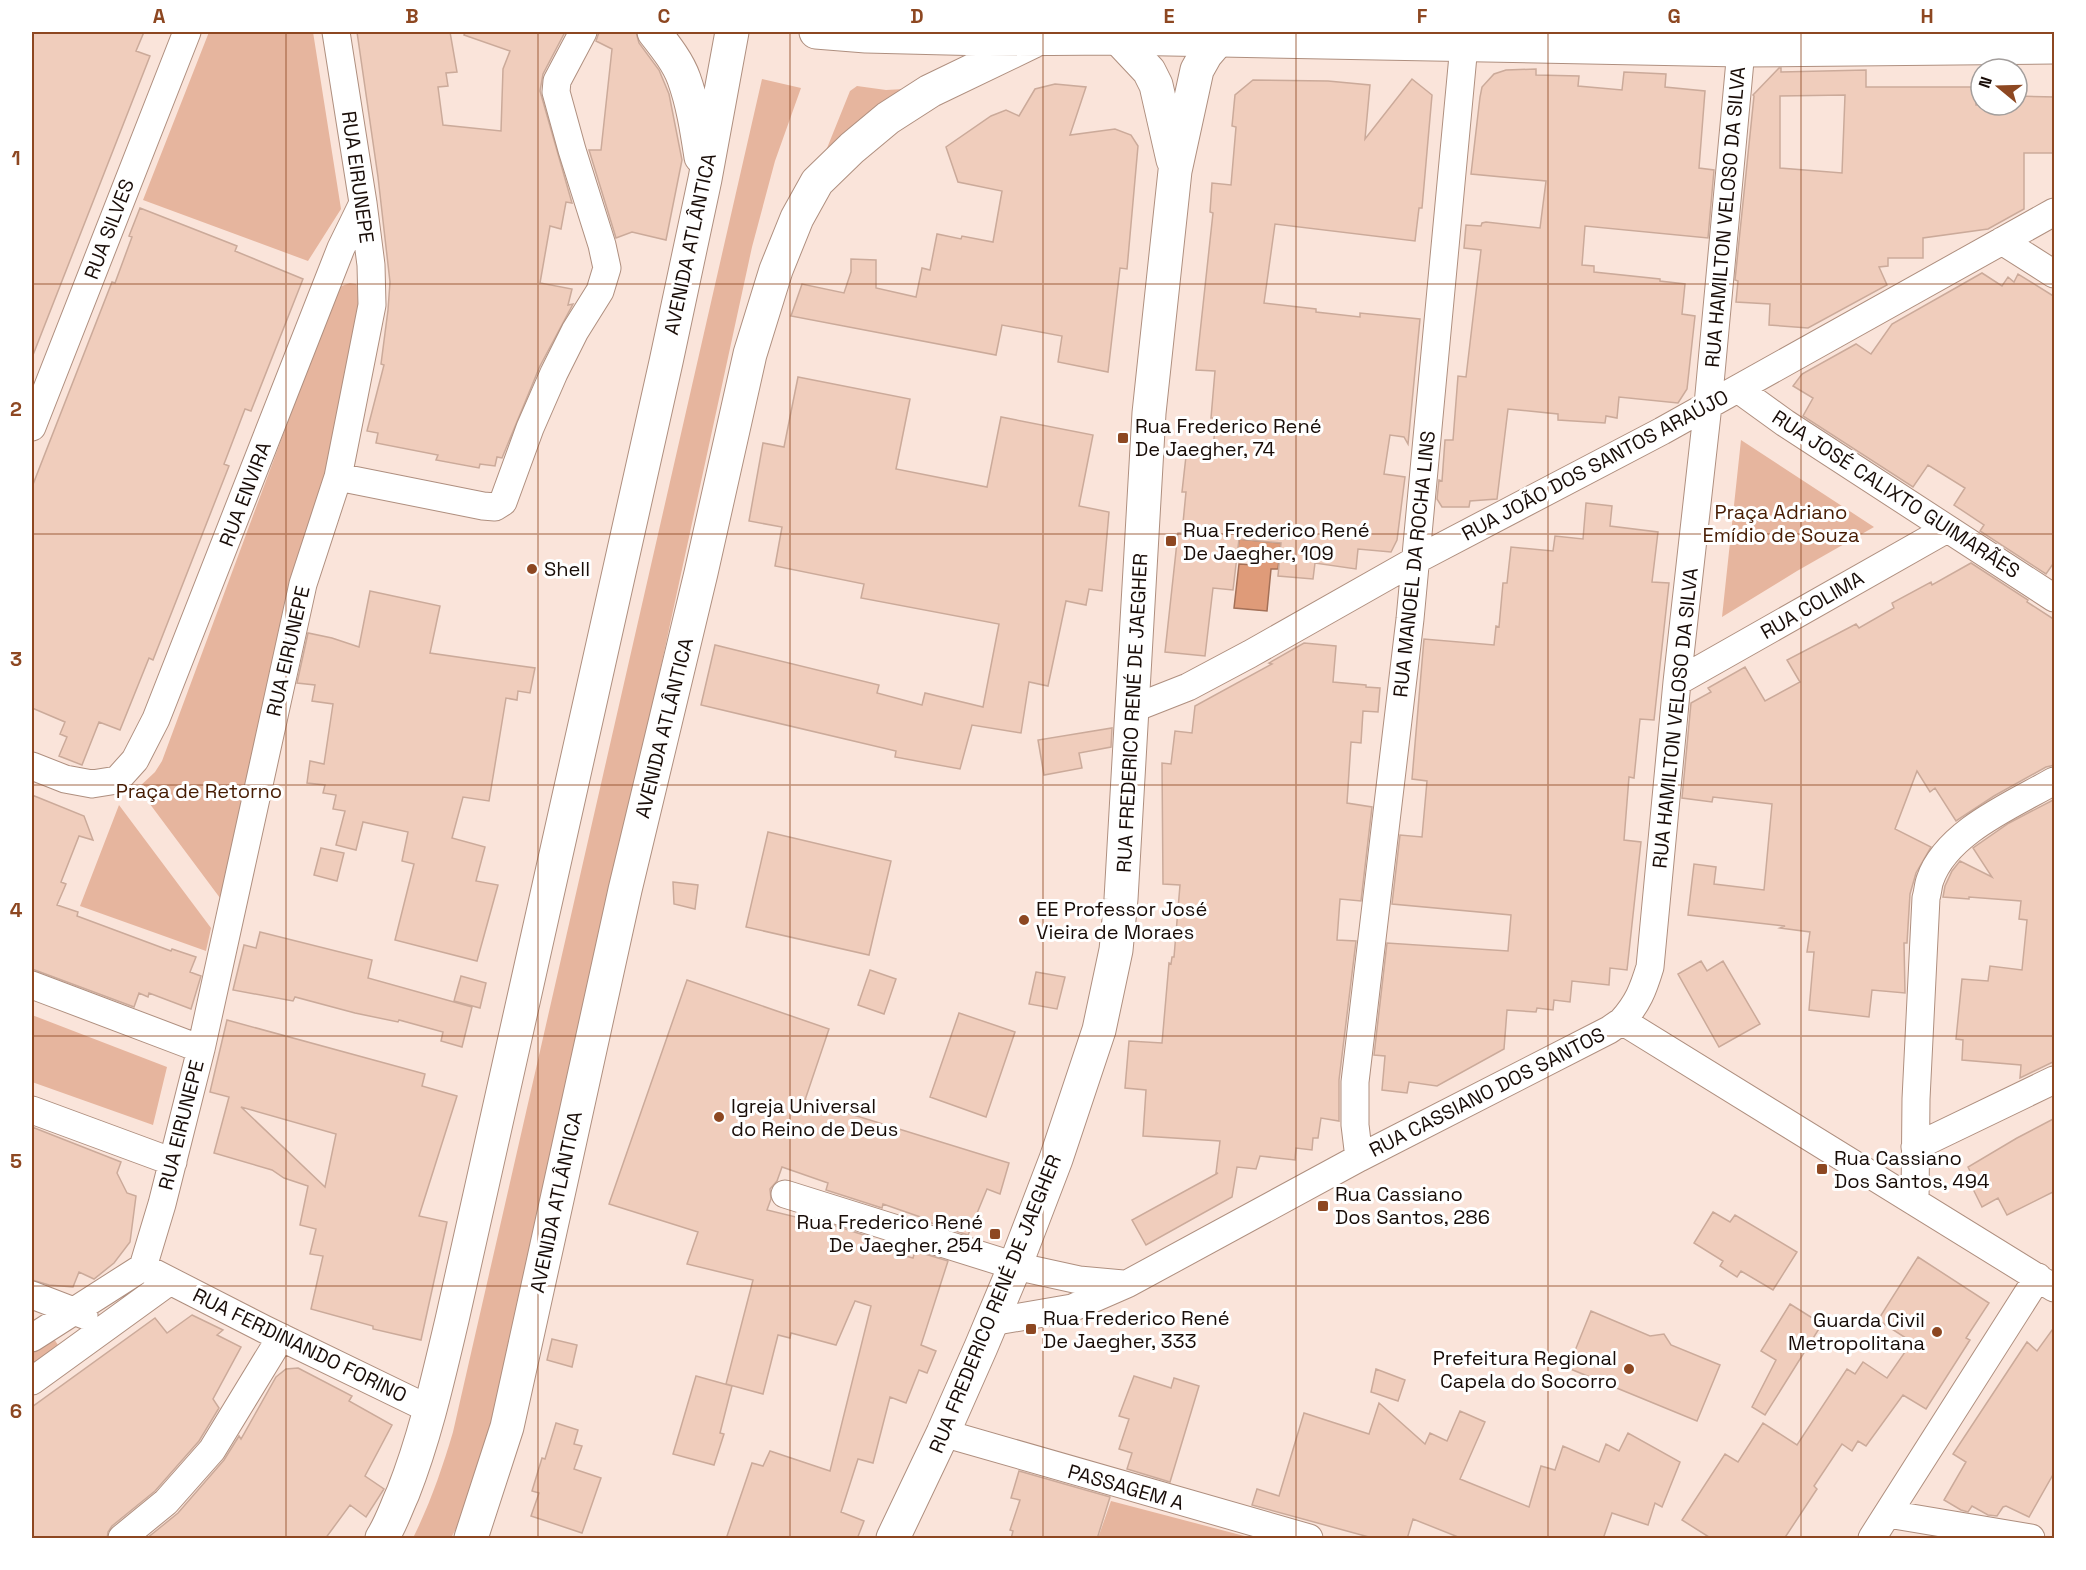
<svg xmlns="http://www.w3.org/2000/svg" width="2086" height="1570" viewBox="0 0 2086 1570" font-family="'Space Grotesk',sans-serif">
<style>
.green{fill:#e6b59e}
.water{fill:#df9b79;stroke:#a47057;stroke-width:1.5}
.building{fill:#f0cdbc;stroke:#cbaa9a;stroke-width:1.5;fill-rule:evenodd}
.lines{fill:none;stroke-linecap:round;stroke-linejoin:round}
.street-casing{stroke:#af8f7f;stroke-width:29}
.secondary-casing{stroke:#af8f7f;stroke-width:35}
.primary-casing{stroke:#af8f7f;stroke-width:35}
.street{stroke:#fff;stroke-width:27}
.secondary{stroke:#fff;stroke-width:33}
.primary{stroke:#fff;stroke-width:33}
.grid{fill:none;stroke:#8d4721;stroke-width:1.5;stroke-opacity:0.55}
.poi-dot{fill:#8d4721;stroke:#fff;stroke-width:2}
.labels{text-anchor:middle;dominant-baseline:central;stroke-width:6;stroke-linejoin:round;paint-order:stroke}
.street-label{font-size:20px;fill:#190d08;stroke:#fff}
.poi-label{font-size:20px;fill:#190d08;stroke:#fff;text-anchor:start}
.park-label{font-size:20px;fill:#471c03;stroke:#fff}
.neatline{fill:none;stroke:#8d4721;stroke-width:2}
.grid-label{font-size:20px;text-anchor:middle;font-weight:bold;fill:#8d4721}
</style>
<rect width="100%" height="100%" fill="#fae4da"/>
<!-- green -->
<path class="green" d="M209 32H313L341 209 308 261 143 200Z
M762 79 801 88 775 161 752 247 585 1016 489 1446 458 1525 451 1538H413C430 1504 442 1469 453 1432Z
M857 86 886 90 904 89 819 168 850 91Z
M350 283 356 284 363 294 329 475 223 902 138 788 155 772 162 761 336 292 339 287Z
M1741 440 1874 527 1797 571 1722 617Z
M119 805 211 928 206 951 80 906Z
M32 1015 167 1067 153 1125 32 1082Z
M54 1339 60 1348 32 1375V1346Z
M1111 1501 1252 1538H1098Z"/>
<!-- water -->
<path class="water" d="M1239 539 1281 543 1278 569H1271L1267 611 1234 608 1239 564 1255 565 1256 558 1237 556Z"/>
<!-- building -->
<path class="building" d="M32 32H144L136 51 150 56 33 355H32Z
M357 32H450L457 72 446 73 448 86 438 87 443 125 501 131 503 69 510 51 464 35 465 32H565L543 74 540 91 572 203 566 202 561 229 550 226 540 283 572 289 568 305 573 304 540 366 502 458 497 457 495 466 480 464 479 468 436 460 438 455 376 443 378 433 367 431 384 365 381 364 388 310 390 282 378 177Z
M599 32H636L639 43 659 70 669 94 682 160 666 240 632 232 616 238 589 150H601L612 49 596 41Z
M1779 68H1781V72L1866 70V87H1976V105H2017V96L2055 97V153H2024V209L1988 229 1923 238V258H1888V266L1879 267 1887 285 1808 328 1769 325 1770 304 1736 302 1738 281 1735 280 1754 96 1753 95ZM1845 95 1842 173 1780 168V96Z
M1536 69V75L1579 76 1578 86 1622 90 1624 72 1666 74 1665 87 1705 91 1699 168 1714 170 1708 238 1585 226 1582 265 1594 266V272L1660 279V281L1685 284 1682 314 1695 316 1687 389 1678 403 1619 397 1617 418 1606 416 1605 423 1558 420V414L1508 409 1497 499 1470 501 1469 507H1442L1437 499 1439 480 1442 481 1445 440H1453L1458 376 1466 377 1481 250 1464 248 1466 225 1481 226 1482 223 1486 222 1540 228 1546 181 1471 174 1480 97 1482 87 1494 74 1506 70Z
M1412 79 1432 95 1422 208H1419L1415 241 1275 224 1264 303 1316 309V312L1360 317V313L1420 319 1408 444 1404 437 1390 435 1384 474 1405 477 1397 540 1391 552 1358 549 1356 569 1315 563 1313 579 1278 576 1281 543 1239 539 1233 590 1213 588 1205 656 1165 652 1178 533H1182L1186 492H1182L1186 456 1212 459 1216 418H1211L1215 371 1196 370 1213 213 1210 212 1212 183 1231 185 1236 127 1232 126 1235 95 1253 80 1328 81 1370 85 1365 139Z
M1055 84 1086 87 1070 135 1115 129 1131 135 1138 146 1127 269 1120 268 1108 372 1058 362 1062 336 1002 325 996 355 791 316 802 284 844 293 851 272V259L876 260V288L916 297 922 268 930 270 937 234 961 239 962 236 993 242 1002 191 958 182 946 147 991 116 1006 110 1019 116 1035 89Z
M140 208 237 246 235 251 303 279 251 411 245 409 224 464 229 466 153 660 149 658 120 730 99 722 82 765 59 756 67 737 60 734 65 722 32 708V487L112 282 115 283 132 237 129 236Z
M1982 273 2002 286 2008 277 2014 282 2018 274 2055 297V561L2046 574 1980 531 1984 525 1954 505 1965 488 1928 465 1913 487 1803 416 1813 398 1793 386 1802 374 1856 344 1871 354 1892 324Z
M798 377 910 399 896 469 987 487 1001 417 1093 435 1079 506 1109 512 1102 591 1089 589 1086 605 1066 601 1048 686 1029 682 1021 733 972 725 960 769 895 757 896 751 701 705 715 645 879 685 877 693 922 705 925 693 983 707 999 624 861 598 864 584 775 566 782 527 749 521 763 443 784 447Z
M1586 503 1612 506 1610 526 1658 532 1652 582 1669 583 1654 720 1640 719 1634 778 1629 777 1624 840 1641 842 1627 970 1610 968 1609 985 1572 981 1570 1002 1554 1000 1553 1010 1537 1008 1536 1012 1507 1010 1504 1049 1437 1086 1409 1082 1407 1093 1382 1090 1385 1056 1374 1055 1387 943 1508 951 1511 915 1392 904 1400 835 1422 837 1427 781 1412 779 1424 639 1494 645 1496 626 1499 627 1503 583H1507L1511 547 1553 551 1555 536 1583 539Z
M1971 563 2028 600 2027 602 2055 620V765L2046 767 1994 796 1956 821 1935 788 1930 792 1917 771 1895 829 1931 847 1916 873 1910 894 1907 943H1904L1905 993 1872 990 1869 1017 1809 1010 1814 952H1807L1810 932 1780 928 1785 926 1688 915 1694 864 1716 867 1714 884 1764 890 1772 804 1713 797 1712 802 1682 798 1691 703 1711 692 1708 688 1745 667 1765 701 1800 682 1787 660 1856 624 1859 628 1894 608 1892 603 1931 582 1932 585Z
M370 591 440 606 430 653 535 668 530 693 518 691 517 700 506 698 489 801 463 797 452 838 485 847 476 881 498 885 477 961 395 940 414 864 402 861 408 832 363 822 356 850 336 845 345 811 333 809 336 795 323 793 325 785 307 783 310 761 324 764 333 704 312 701 315 685 297 683 308 633 332 638 359 647Z
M1304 643 1336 646 1333 682 1366 685V687L1380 688 1378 712 1363 711 1361 743 1351 742 1347 803 1372 807 1361 901 1340 899 1337 940 1356 941 1339 1080V1121L1321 1118 1318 1138H1313L1312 1150 1296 1148 1295 1160 1260 1156 1256 1169 1237 1167 1232 1197 1146 1245 1132 1220 1218 1173H1216L1220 1141 1143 1136 1146 1090 1125 1088 1129 1041 1162 1043 1169 963 1171 964 1172 957H1174L1180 885 1163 884 1162 763 1171 764 1175 731 1192 733 1195 706 1272 664 1269 663Z
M1112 728 1111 747 1079 753 1082 768 1044 775 1038 740Z
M32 795 84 816 93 840 79 836 61 882 66 884 57 905 78 912 77 916 171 951 172 949 196 957 190 972 201 976 191 1009 149 993 148 997 139 993 134 1007 32 969Z
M2055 799V1061L2020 1078 2021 1065 1962 1060 1963 1040 1956 1039 1962 979 1988 981 1990 966 2022 970 2027 920 2019 919 2021 901 1969 897V899L1943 897 1945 886 1952 871 1960 861 1992 877 1973 848 2009 823Z
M768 832 891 861 869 955 746 927Z
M321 848 344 853 337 881 314 875Z
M673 882 698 885 695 909 674 904Z
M260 932 372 960 368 978 472 1007 462 1047 441 1041 443 1032 399 1020 398 1022 355 1013 295 997 293 1001 233 990 244 945 256 948Z
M1701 961 1707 971 1723 961 1760 1024 1719 1047 1678 974Z
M870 970 896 979 884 1014 858 1005Z
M1036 972 1065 977 1057 1009 1029 1004Z
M461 976 486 983 480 1008 454 1001Z
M687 980 829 1029 805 1100 1009 1163 1000 1194 987 1189 968 1235 925 1221 926 1219 883 1204 882 1208 826 1190 828 1183 782 1167 777 1181 770 1189 771 1199 767 1210 816 1222 817 1220 870 1237 866 1245 913 1258 915 1251 948 1261 921 1345 936 1351 927 1373 919 1370 906 1403 890 1397 873 1463 858 1459 841 1512 864 1521 857 1539H726L752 1463 763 1466 770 1451 830 1471 871 1306 855 1301 836 1345 791 1333 790 1338 778 1335 763 1394 726 1384 753 1280 687 1264 698 1232 609 1204Z
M959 1013 1015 1032 986 1117 930 1097Z
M227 1020 425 1074 422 1086 457 1096 419 1216 447 1222 421 1340 373 1329V1326L311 1309 323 1256 310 1254 316 1229 300 1225 308 1186 284 1178 272 1170 214 1153 229 1097 210 1092ZM241 1107 336 1134 325 1187Z
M2055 1118V1191L2007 1215 1998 1198 1982 1207 1970 1183 1975 1181 1968 1167 2017 1138Z
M32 1127 121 1162 117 1173 127 1193 136 1196 130 1242 114 1263 94 1279 79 1272 73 1287 49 1285 32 1280Z
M1713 1212 1730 1222 1735 1215 1797 1252 1773 1290 1741 1271 1737 1277 1720 1266 1723 1261 1694 1243Z
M1918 1257 1989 1303 1966 1338 1970 1340 1926 1409 1903 1395 1866 1446 1858 1441 1852 1451 1842 1444 1814 1486 1817 1489 1784 1539H1712L1682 1520 1725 1454 1738 1462 1763 1423 1797 1445 1847 1369 1855 1374 1863 1362 1887 1378 1912 1342 1878 1320Z
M1790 1304 1822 1324 1765 1415 1752 1407 1776 1360 1761 1351Z
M1591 1311 1650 1336 1664 1334 1671 1345 1720 1365 1697 1421 1568 1368Z
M192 1315 223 1330 217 1335 241 1347 213 1399 219 1408 199 1441 155 1491 112 1526 108 1532 107 1539H32V1407L155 1318 167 1333Z
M2055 1326V1471L2029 1517 2006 1506 2003 1507 1997 1516 1988 1515 1972 1506 1968 1512 1961 1510 1944 1500 1966 1462 1953 1454 2027 1342 2037 1351Z
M552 1339 577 1345 572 1367 547 1360Z
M298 1368 352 1396 349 1401 392 1425 365 1476 384 1489 366 1517 350 1505 325 1539H146L178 1513 224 1460 239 1436 241 1439 276 1377 286 1369Z
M1376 1369 1405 1380 1398 1401 1371 1392Z
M696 1376 732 1386 720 1433 724 1434 714 1465 673 1454Z
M1134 1376 1171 1388 1174 1378 1199 1386 1170 1482 1127 1469 1132 1453 1119 1449 1129 1419 1119 1416Z
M1379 1403 1425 1444 1430 1433 1447 1441 1460 1411 1485 1422 1460 1479 1529 1507 1541 1466 1555 1470 1563 1446 1599 1462 1606 1444 1619 1451 1628 1433 1680 1462 1662 1507 1655 1503 1648 1525 1612 1513 1603 1539H1463L1413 1519 1407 1539H1376L1252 1505 1257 1489 1279 1496 1304 1413 1369 1434Z
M556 1423 578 1430 574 1444 582 1446 574 1469 601 1478 582 1533 531 1516 539 1493 532 1491 542 1458 545 1459Z
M1019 1471 1110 1497 1097 1539H1011L1013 1531 1010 1530 1020 1500 1011 1498Z"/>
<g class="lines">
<defs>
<path id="street" d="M2002 241 2054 274
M1738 389 1785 423 2054 598
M32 427 187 32
M338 477 483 506 495 507 503 502 530 428 554 373 575 331 600 291 607 268 602 245 572 150 556 92 557 81 583 32
M1677 682 1947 529
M1132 709 1188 687 1250 654 1416 560 1662 431 2054 212
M32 766 65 779 92 784 117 780 135 760 156 719 341 248 363 203
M32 985 201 1049
M1622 1021C1638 1003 1643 990 1650 967L1677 682 1708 405 1741 50
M32 1110 173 1162
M1915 1147 2054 1080
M1359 1158 1355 1125V1082L1410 619 1464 45
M785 1194 1015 1266 1079 1280 1123 1284
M1915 1201 1916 1099 1926 898C1928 892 1928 885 1930 880 1946 832 2014 804 2054 781
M143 1267 162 1204 201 1049 303 584 338 477 372 305 371 265 363 203 336 32
M32 1295 84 1315
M991 1322 1072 1308 1127 1284 1359 1158 1609 1030 1622 1021 2054 1288
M32 1338 143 1267 264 1329 431 1410
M32 1381 170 1281
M943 1433 1309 1538
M1888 1514 2031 1538
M122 1538 166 1502 212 1450 281 1337
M1872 1538 2038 1277"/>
<path id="secondary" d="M1118 38 1149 71 1156 85 1173 160
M893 1538 943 1433 981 1347 1015 1266 1056 1159 1099 1030 1116 950 1121 899 1149 413 1175 171 1197 70 1206 54 1218 40"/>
<path id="primary" d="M654 32C665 46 678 62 684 79 693 104 697 131 701 157
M816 32 866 36 987 39 1118 38 1741 50 2054 47
M382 1538C391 1524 396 1508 403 1493 425 1437 438 1379 452 1320L666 362 705 179 732 32
M471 1538 507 1427 625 890 701 573 750 354 776 270 797 218 817 182 852 148 888 118 930 91 1038 39"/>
</defs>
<!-- street casing -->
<use href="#street" class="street-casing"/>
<!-- secondary casing -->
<use href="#secondary" class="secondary-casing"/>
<!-- primary casing -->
<use href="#primary" class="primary-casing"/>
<!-- street -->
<use href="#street" class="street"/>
<!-- secondary -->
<use href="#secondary" class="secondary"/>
<!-- primary -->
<use href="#primary" class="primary"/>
</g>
<!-- grid -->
<path class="grid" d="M286 32V1538M538 32V1538M790 32V1538M1043 32V1538M1296 32V1538M1548 32V1538M1801 32V1538M32 284H2054M32 534H2054M32 785H2054M32 1036H2054M32 1286H2054"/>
<!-- markers -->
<g class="poi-dot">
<rect x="1117" y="432" width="12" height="12" rx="3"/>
<rect x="1165" y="535" width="12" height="12" rx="3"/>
<circle cx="532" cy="569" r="6"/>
<circle cx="1024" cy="920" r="6"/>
<circle cx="719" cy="1117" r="6"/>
<rect x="1816" y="1163" width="12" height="12" rx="3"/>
<rect x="1317" y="1200" width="12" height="12" rx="3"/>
<rect x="989" y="1228" width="12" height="12" rx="3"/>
<rect x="1025" y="1323" width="12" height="12" rx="3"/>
<circle cx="1937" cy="1332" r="6"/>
<circle cx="1629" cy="1369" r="6"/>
</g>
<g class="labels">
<!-- street labels -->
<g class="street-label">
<text transform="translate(358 177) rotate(82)">RUA EIRUNEPE</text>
<text transform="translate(1725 217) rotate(-85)">RUA HAMILTON VELOSO DA SILVA</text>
<text transform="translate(109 229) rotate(-69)">RUA SILVES</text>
<text transform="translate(690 244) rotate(-78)">AVENIDA ATLÂNTICA</text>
<text transform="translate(1595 465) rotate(-28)">RUA JOÃO DOS SANTOS ARAÚJO</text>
<text transform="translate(245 494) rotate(-69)">RUA ENVIRA</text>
<text transform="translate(1896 494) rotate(33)">RUA JOSÉ CALIXTO GUIMARÃES</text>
<text transform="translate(1414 564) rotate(-84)">RUA MANOEL DA ROCHA LINS</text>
<text transform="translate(1812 605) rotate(-30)">RUA COLIMA</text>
<text transform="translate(288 651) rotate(-77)">RUA EIRUNEPE</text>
<text transform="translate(1132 713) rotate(-87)">RUA FREDERICO RENÉ DE JAEGHER</text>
<text transform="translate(1675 718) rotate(-84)">RUA HAMILTON VELOSO DA SILVA</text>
<text transform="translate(664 728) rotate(-76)">AVENIDA ATLÂNTICA</text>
<text transform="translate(1487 1092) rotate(-27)">RUA CASSIANO DOS SANTOS</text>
<text transform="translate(181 1125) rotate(-76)">RUA EIRUNEPE</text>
<text transform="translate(556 1202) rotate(-78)">AVENIDA ATLÂNTICA</text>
<text transform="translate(995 1304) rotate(-68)">RUA FREDERICO RENÉ DE JAEGHER</text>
<text transform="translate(300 1345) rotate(26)">RUA FERDINANDO FORINO</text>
<text transform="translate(1126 1487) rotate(16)">PASSAGEM A</text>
</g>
<!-- poi labels -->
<g class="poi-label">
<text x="1135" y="426">Rua Frederico René<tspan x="1135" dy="23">De Jaegher, 74</tspan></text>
<text x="1183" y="530">Rua Frederico René<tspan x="1183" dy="23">De Jaegher, 109</tspan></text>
<text x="544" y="569">Shell</text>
<text x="1036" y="909">EE Professor José<tspan x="1036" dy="23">Vieira de Moraes</tspan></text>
<text x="731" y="1106">Igreja Universal<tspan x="731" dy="23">do Reino de Deus</tspan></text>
<text x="1834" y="1158">Rua Cassiano<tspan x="1834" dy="23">Dos Santos, 494</tspan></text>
<text x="1335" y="1194">Rua Cassiano<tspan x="1335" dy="23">Dos Santos, 286</tspan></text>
<text x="983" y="1222" text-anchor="end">Rua Frederico René<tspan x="983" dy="23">De Jaegher, 254</tspan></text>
<text x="1043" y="1318">Rua Frederico René<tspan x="1043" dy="23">De Jaegher, 333</tspan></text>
<text x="1925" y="1320" text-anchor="end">Guarda Civil<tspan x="1925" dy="23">Metropolitana</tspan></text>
<text x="1617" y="1358" text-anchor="end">Prefeitura Regional<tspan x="1617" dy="23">Capela do Socorro</tspan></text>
</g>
<!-- park labels -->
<g class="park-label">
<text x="1781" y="512">Praça Adriano<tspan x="1781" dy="23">Emídio de Souza</tspan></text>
<text x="199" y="791">Praça de Retorno</text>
</g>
</g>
<!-- border -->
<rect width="2086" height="1570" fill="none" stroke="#ffffff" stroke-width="66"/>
<!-- north arrow -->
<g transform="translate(1999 87) rotate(289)"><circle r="28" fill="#ffffff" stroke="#a39e9c" stroke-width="1.5"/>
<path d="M0-4.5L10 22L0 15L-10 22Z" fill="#8d4721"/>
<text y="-9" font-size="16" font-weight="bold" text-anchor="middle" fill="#190d08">N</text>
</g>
<rect x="33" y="33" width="2020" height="1504" class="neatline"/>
<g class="grid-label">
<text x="159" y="23">A</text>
<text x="412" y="23">B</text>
<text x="664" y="23">C</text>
<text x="917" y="23">D</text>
<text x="1169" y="23">E</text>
<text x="1422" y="23">F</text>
<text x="1674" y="23">G</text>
<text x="1927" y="23">H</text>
<text x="16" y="165">1</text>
<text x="16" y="416">2</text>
<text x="16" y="666">3</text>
<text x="16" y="917">4</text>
<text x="16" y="1168">5</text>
<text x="16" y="1418">6</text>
</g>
</svg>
